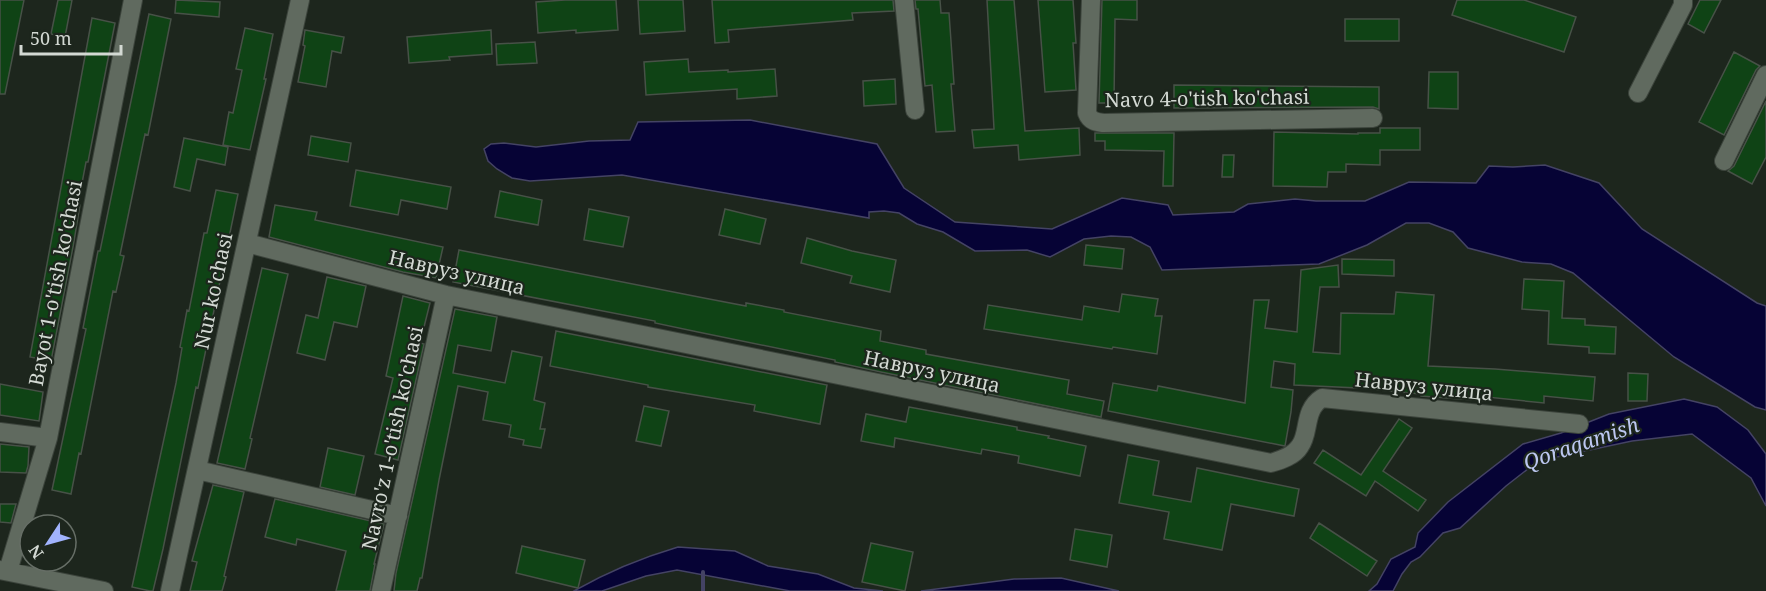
<svg xmlns="http://www.w3.org/2000/svg" width="1766" height="591" viewBox="0 0 1766 591" font-family="'Noto Serif',serif">
<style>
.water{fill:#060335;stroke:#444364;stroke-width:1.5}
.lines{fill:none;stroke-linecap:round;stroke-linejoin:round}
.stream{stroke:#444364;stroke-width:4}
.building{fill:#0f4315;stroke:#475147;stroke-width:1.5}
.minor-casing{stroke:#3c443c;stroke-width:20}
.minor{stroke:#606a5f;stroke-width:18}
.labels{text-anchor:middle;dominant-baseline:central;stroke-width:4.5;stroke-linejoin:round;paint-order:stroke}
.street-label{font-size:20px;fill:#d3d9d3;stroke:#1d261d}
.water-label{font-size:21px;font-style:italic;fill:#bcc7f0;stroke:#1d261d}
</style>
<rect width="100%" height="100%" fill="#1d261d"/>
<!-- water -->
<path class="water" d="M750 120 877 144 904 188 955 222 1052 229 1122 198 1168 205 1173 215 1234 212 1248 204 1295 199 1316 201H1365L1409 182 1476 183 1489 166 1513 167 1545 165 1599 183 1642 229 1757 303 1766 306V410L1755 407 1674 357 1573 273 1551 264 1522 262 1468 248 1453 232 1429 223H1406L1367 245 1319 264 1162 270 1150 247 1131 237 1111 236 1084 239 1050 257 1027 250 975 251 943 232 917 224 899 213 884 211 869 212V218L622 175 530 181 512 178 497 169 488 161 484 149 491 144 504 143 536 147 589 141 630 140 638 122Z
M1684 399 1717 407 1748 430 1766 454V506L1751 478 1692 434 1632 441 1538 461 1506 486 1460 528 1443 533 1420 557 1411 562 1402 574 1393 591H1369L1377 584 1391 559 1415 547 1418 533 1448 502 1523 444 1561 433 1609 414Z
M678 547 735 551 768 566 818 574 854 588 883 591H790L677 570 646 576 602 591H574C607 572 641 558 678 547Z
M1061 578 1119 591H921L1014 579Z"/>
<g class="lines">
<!-- stream -->
<path class="stream" d="M703 591V572"/>
</g>
<!-- building -->
<path class="building" d="M0 0H24L5 94H0Z
M58 0H72L65 37 51 34Z
M176 0 220 2 219 17 175 13Z
M565 0H616L618 30 576 33V30L538 33 536 2Z
M638 0H683L685 31 640 34Z
M712 0H893L894 11 852 13 853 20 728 30 729 42 715 43Z
M915 0H940L941 13H949L954 84H951L955 131 936 132 932 85 925 86 918 9H916Z
M987 0H1014L1025 131 1079 128 1080 155 1019 160 1018 145 974 148 972 130 994 129Z
M1038 0H1073L1076 43H1073L1076 90 1045 92Z
M1102 0H1137V20L1115 19 1114 103H1099Z
M1457 0H1524L1576 17 1564 52 1452 15Z
M1700 0H1721L1704 33 1688 24Z
M149 14 171 19 148 135 145 134 120 255 124 256 116 292 113 291 81 454 79 453 71 494 52 490 86 329 83 328 91 287 98 251H100Z
M92 18 115 23 88 162H86L78 204 80 205 73 247 51 361 30 357Z
M1345 19H1399V41H1345Z
M245 28 273 34 264 79H266L250 150 223 145 229 112 233 113 242 70 236 69Z
M305 30 344 37 341 53 332 51 326 87 298 82 305 46 303 45Z
M491 30 492 54 449 57 450 60 409 63 407 37Z
M535 42 537 63 497 65 496 44Z
M1734 52 1760 66 1756 70 1724 135 1699 122Z
M688 59 689 72 728 70V72L775 69 777 96 737 99V89L646 95 644 62Z
M1429 72H1458V109L1428 108Z
M895 79 896 104 864 106 863 81Z
M1174 85 1379 87V109L1373 107 1174 108Z
M1766 101V157L1752 184 1728 171 1734 166Z
M1380 128H1420V150H1380V165L1346 164V172H1328L1327 187 1273 186 1274 132 1358 134V133H1380Z
M1095 133H1174L1173 186H1163L1164 151 1105 150V141H1095Z
M311 136 351 143 348 162 308 155Z
M184 138 228 147 225 165 197 159 190 191 174 187Z
M1223 155H1234L1233 177H1222Z
M356 170 451 187 447 209 401 200 398 215 350 206Z
M216 190 238 194 198 388 196 387 163 549 153 591H150L132 587 176 383 182 348 180 347 187 310 189 311 204 233H207Z
M500 191 542 200 538 225 495 217Z
M275 205 317 212 315 220 443 247 436 278 403 272 269 237Z
M589 209 629 217 623 247 584 240Z
M725 209 766 219 760 244 719 235Z
M807 238 852 251 896 260 890 292 850 283 852 276 801 263Z
M1086 245 1124 249 1122 269 1084 265Z
M459 250 704 298 746 306V303L784 310V312L881 331 880 341 926 350V354L1069 380 1067 394 1104 401 1101 417 881 372 835 362V360L698 332 655 323V321L453 282Z
M1342 259 1394 260V276L1342 274Z
M1338 265 1339 287H1320L1313 352 1340 354 1341 313 1394 314 1396 292 1434 295 1428 366 1495 369 1595 377 1593 401 1544 396V403L1487 397V401L1421 396V394L1378 390 1379 389 1294 385 1295 364 1274 361 1271 387 1293 390 1291 412 1285 446 1108 411 1113 383 1157 391 1158 386 1245 403 1254 300H1269L1265 328 1297 332 1301 270Z
M262 268 288 274 250 438 252 439 245 469 217 463Z
M327 277 366 286 357 327 334 322 325 360 297 353 306 315 318 318Z
M1524 279 1564 281 1562 318 1585 319V325L1616 327 1615 354 1589 353V347L1548 344 1549 311 1522 309Z
M1122 294 1158 299 1155 316H1162L1157 354 1113 347 1112 349 984 329 988 305 1082 320 1084 306 1119 312Z
M403 296 430 303 420 343 424 344 398 460 375 454 393 378 386 376Z
M455 309 497 317 491 351 458 345 453 373 505 383 512 351 542 357 534 400 545 403 540 429H545L541 448 523 445 524 440 509 437 511 425 483 420 488 392 458 386 439 480 422 578H420L417 591H394L396 573Z
M556 331 827 385 820 424 754 411 755 405 648 387V385L550 366Z
M1628 373 1648 374 1647 401H1628Z
M0 384 43 392 39 421 0 415Z
M644 406 669 411 661 446 636 441Z
M909 407 1017 427V430L1049 436 1048 438 1086 446 1080 476 1018 463 1019 456 982 449 981 454 895 438 894 447 861 441 866 414 906 422Z
M1399 419 1412 428 1383 471 1426 500 1418 511 1375 481 1366 496 1314 463 1323 450 1361 475Z
M0 444 29 447 28 466 26 473 0 472Z
M328 448 364 456 355 495 320 487Z
M1128 455 1159 461 1153 495 1191 502 1197 468 1299 489 1294 516 1231 504 1222 550 1164 539 1169 512 1119 503Z
M213 485 244 492 224 576 226 577 222 591H190L197 562 192 561Z
M275 499 384 524 374 564H375L370 591H336L346 551 297 539 296 545 265 537Z
M0 504H16L11 523 0 522Z
M1319 523 1377 561 1367 576 1310 538Z
M1075 529 1112 535 1107 567 1070 560Z
M871 543 913 552 905 591 862 582Z
M522 546 585 560 578 588 516 573Z"/>
<g class="lines">
<defs>
<path id="minor" d="M904 0 915 110
M1091 0 1087 113C1090 121 1096 122 1103 123L1373 118
M1638 93 1683 5V0
M1724 161 1766 75
M247 243 446 295 1271 463C1281 460 1294 456 1300 446 1310 433 1303 410 1322 398L1579 424
M0 432 48 438
M197 470 398 516
M0 570 104 591
M8 571 48 438 133 0
M170 591 300 0
M381 591 446 295"/>
</defs>
<!-- minor casing -->
<use href="#minor" class="minor-casing"/>
<!-- minor -->
<use href="#minor" class="minor"/>
</g>
<g class="labels">
<!-- street labels -->
<g class="street-label">
<text transform="translate(1207 98) rotate(-1)">Navo 4-o'tish ko'chasi</text>
<text transform="translate(457 272) rotate(13)">Навруз улица</text>
<text transform="translate(55 283) rotate(-79)">Bayot 1-o'tish ko'chasi</text>
<text transform="translate(213 291) rotate(-78)">Nur ko'chasi</text>
<text transform="translate(932 371) rotate(12)">Навруз улица</text>
<text transform="translate(1424 386) rotate(6)">Навруз улица</text>
<text transform="translate(392 438) rotate(-78)">Navro'z 1-o'tish ko'chasi</text>
</g>
<!-- water labels -->
<g class="water-label">
<text transform="translate(1581 443) rotate(-19)">Qoraqamish</text>
</g>
</g>
<!-- north arrow -->
<g transform="translate(48 543) rotate(234)"><circle r="28" fill="#1d261d" stroke="#666e66" stroke-width="1.5"/>
<path d="M0-4.5L10 22L0 15L-10 22Z" fill="#a1b3fd"/>
<text y="-9" font-size="16" font-weight="bold" text-anchor="middle" fill="#d3d9d3">N</text>
</g>
<!-- scale -->
<path d="M21 45v9h100v-9" fill="none" stroke="#d3d9d3" stroke-width="3"/>
<text x="30" y="45" font-size="18" fill="#d3d9d3" stroke="#1d261d" stroke-width="4.5" paint-order="stroke">50 m</text>
</svg>
